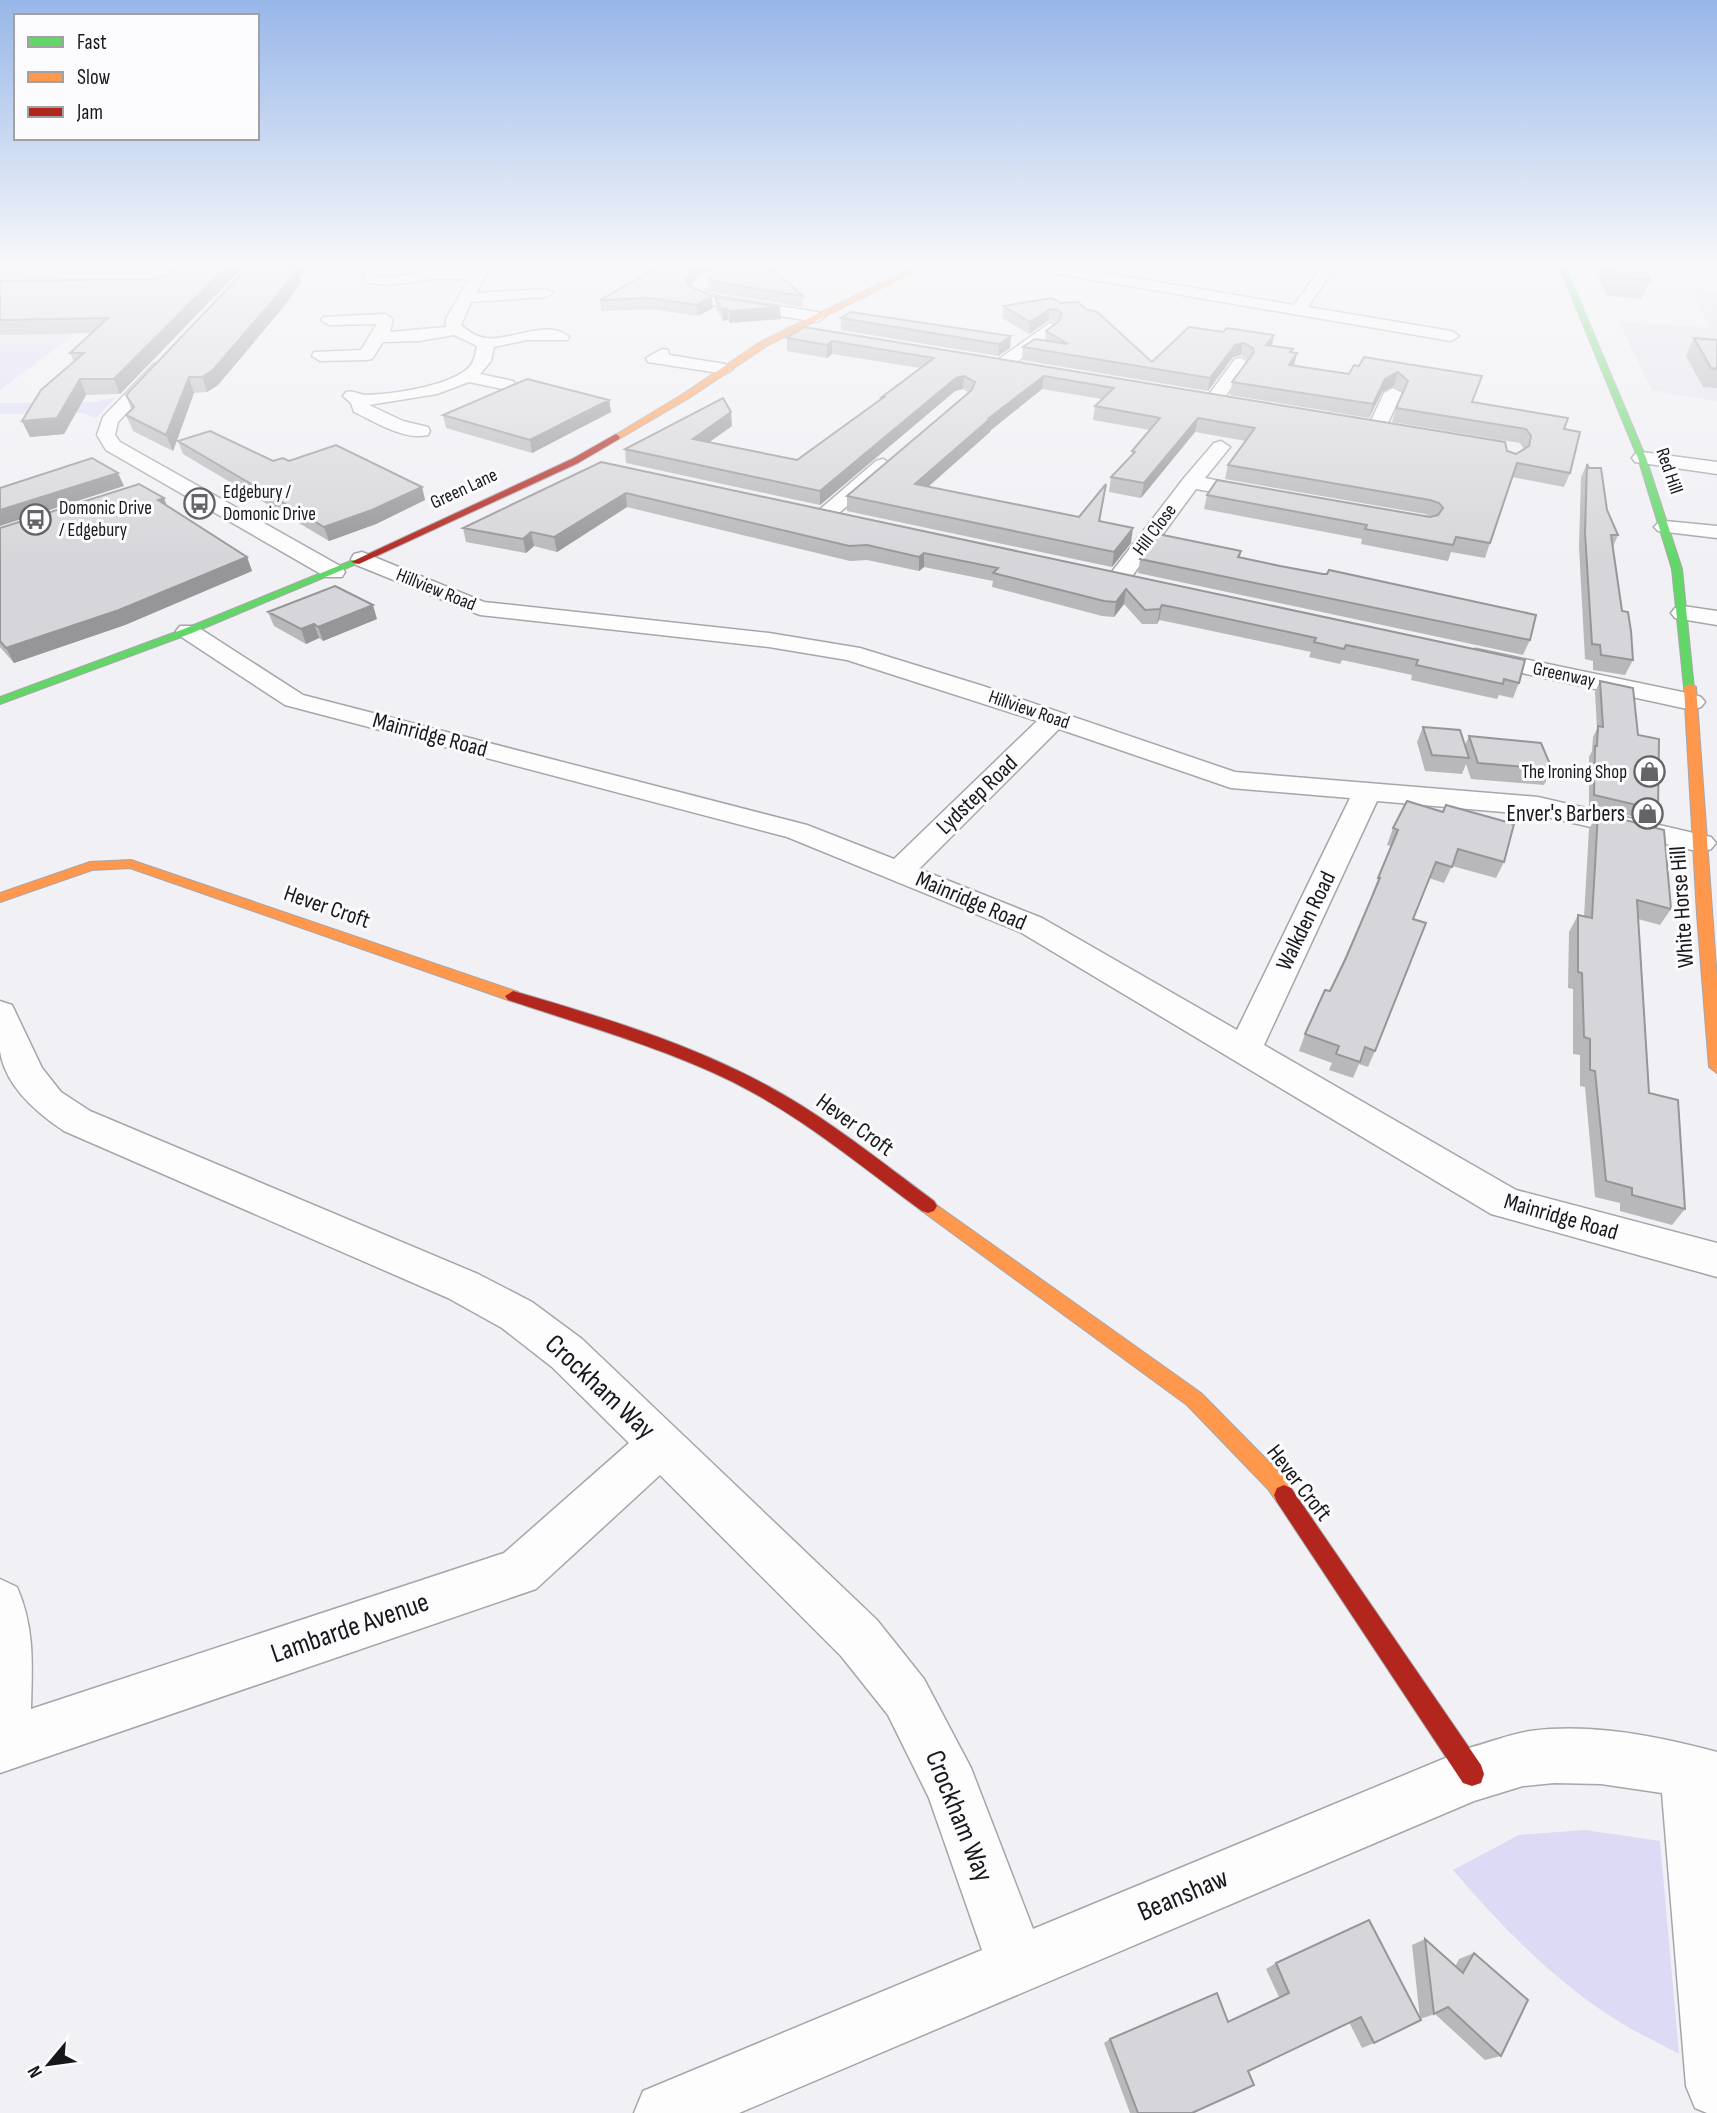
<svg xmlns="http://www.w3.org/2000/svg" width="1717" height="2113" viewBox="0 0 1717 2113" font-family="'Sofia Sans Condensed',sans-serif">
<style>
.built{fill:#e2e2ec}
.green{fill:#dcdaf4}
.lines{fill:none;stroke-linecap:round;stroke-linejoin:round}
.street-casing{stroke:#a6a6aa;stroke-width:3}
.fast-casing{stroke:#a6a6aa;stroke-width:2}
.slow-casing{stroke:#a6a6aa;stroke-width:2}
.jam-casing{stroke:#a6a6aa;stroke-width:2}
.street{fill:#fdfdfe;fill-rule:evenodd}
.fast{fill:#63d668;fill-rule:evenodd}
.slow{fill:#ff974d;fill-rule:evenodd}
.jam{fill:#b3261e;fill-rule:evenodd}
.wall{fill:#b8b8bb}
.shaded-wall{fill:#969699}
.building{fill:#d6d6da;stroke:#969699;stroke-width:2}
.labels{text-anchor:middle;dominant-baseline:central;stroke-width:6;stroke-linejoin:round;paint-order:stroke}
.far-street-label{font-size:19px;fill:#18181b;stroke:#fcfcfe}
.far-poi-label{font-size:19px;fill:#18181b;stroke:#fcfcfe;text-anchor:start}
.street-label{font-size:23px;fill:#18181b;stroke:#fcfcfe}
.poi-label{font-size:23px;fill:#18181b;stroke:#fcfcfe;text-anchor:end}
.near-street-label{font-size:28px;fill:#18181b;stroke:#fcfcfe}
</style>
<rect width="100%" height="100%" fill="#f0f0f5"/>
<!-- built -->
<path class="built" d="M0 266H155L63 343H0Z
M1689 286 1717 291V401L1652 390 1618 321 1711 328Z"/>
<!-- green -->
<path class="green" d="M0 343H63L0 390Z
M116 397 96 418 82 413 0 414V403L95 402Z
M1585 1830 1660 1841 1679 2054C1659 2043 1637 2033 1618 2021 1554 1981 1502 1927 1453 1870L1519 1835Z"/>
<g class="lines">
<defs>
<path id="street" d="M476 266H490L476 293 546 289 553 293 546 297 471 302 461 325C468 331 476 337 486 338 508 342 549 318 569 337L567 340H527L494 347 491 361 480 374 513 381 516 385 513 389 507 390 469 382 437 394 369 405 403 421 428 427 430 431 428 435C404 441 374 421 354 412L351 403 343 396 346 392C354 390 359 395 366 395 393 394 444 387 466 370 474 364 475 356 477 346L454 335 419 341 383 342 372 359 366 360 320 361 312 356 314 352 361 350 377 324 329 325 321 320 323 317 385 314 393 319 390 332 446 327V319L469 279H430L392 285 367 283 362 275 369 271 377 276 392 277 430 271 474 270Z
M719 266H737L704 290 716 296 817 312 825 317 817 322 712 305 691 295 689 292 696 280Z
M1029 266H1063L1294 305 1322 266H1336L1308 307 1451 331 1459 336 1451 341 1036 270Z
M1050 323 1056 325 1058 328 1056 331 1008 369H996L994 365 996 361Z
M662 349 668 350 669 355 725 364 733 369 725 374 648 362 646 358Z
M1241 358 1249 363 1220 404H1208L1205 400 1208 396 1235 359Z
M160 363 168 368 166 372 118 422 115 435 120 442 342 567 345 572 342 577H326L106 450 97 435 103 417 154 364Z
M1393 388 1402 393 1386 427 1377 433 1370 431 1368 427 1384 393Z
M1221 441 1230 447 1205 478 1266 490 1269 494 1266 498 1259 500 1196 489 1127 583H1111L1108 578 1111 573 1184 478 1214 443Z
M1642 452 1717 462V474L1635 462 1632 458 1635 454Z
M883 459 893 465 890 469 832 519H818L815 515 818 511 876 461Z
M1665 521 1717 526V538L1658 531 1654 527 1658 523Z
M362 552 484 602 769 633 860 648 983 686 1235 772 1538 797 1711 837 1716 843 1711 849 1701 852 1538 815 1377 801 1264 1045 1516 1190 1717 1243V1277L1491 1214 1020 932 787 837 285 705 180 636 176 631 180 626H196L303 695 807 825 894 859 1037 721 847 660 769 647 480 615 354 564 351 559 354 554ZM1059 729 1231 788 1350 798 1237 1030 1042 918 919 869Z
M1683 606 1717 611V625L1675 618 1671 613 1675 608Z
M1476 649 1692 694 1701 697 1705 702 1701 707 1692 710 1467 661 1464 656 1467 651Z
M0 1001 12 1005 42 1068 61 1092 90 1111 478 1274 532 1302 582 1339 877 1620 924 1679 971 1768 1033 1929 1472 1747C1491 1742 1510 1734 1530 1731 1592 1723 1657 1736 1717 1752V2113H1707L1695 2108 1686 2086 1662 1793 1601 1784 1554 1783 1523 1786 1474 1801 739 2113H634L643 2091 982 1950 929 1798 888 1715 841 1656 660 1475 536 1589 0 1773V1579L17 1587C35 1629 32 1664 31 1709L504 1553 629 1443 552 1367 502 1328 448 1298 64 1131C37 1113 5 1086 0 1051 0 1035 0 1017 0 1001Z"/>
<path id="fast" d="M1559 266H1565L1646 458 1682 569 1694 689 1684 687 1672 569 1638 458Z
M353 560 361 562 192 633 0 704V697L184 629Z"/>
<path id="slow" d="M916 266H925L768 345 689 398 619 439 612 437 683 394 762 341Z
M1690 684 1696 687 1717 980V1073L1709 1067 1697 914 1684 687Z
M131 860 518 992 521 996 513 1001 508 1000 130 868 92 870 0 902V893L90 862Z
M928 1199 1201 1393 1282 1475 1294 1495 1291 1502 1284 1505 1277 1502 1268 1489 1187 1405 922 1211 919 1206 922 1201Z"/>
<path id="jam" d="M616 434 620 437 619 439 578 463 359 564 351 562 572 459Z
M513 991C599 1016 689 1043 768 1086 827 1118 880 1161 934 1201L937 1206 934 1211 928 1213 922 1211C861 1166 801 1116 733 1082 661 1047 583 1025 508 1000L505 996Z
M1284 1485 1291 1488 1481 1765 1484 1774 1481 1783 1472 1786 1463 1783 1277 1502 1274 1495 1277 1488Z"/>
</defs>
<!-- street casing -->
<use href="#street" class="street-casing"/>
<!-- fast casing -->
<use href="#fast" class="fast-casing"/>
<!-- slow casing -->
<use href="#slow" class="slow-casing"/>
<!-- jam casing -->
<use href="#jam" class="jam-casing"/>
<!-- street -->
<use href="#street" class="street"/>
<!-- fast -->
<use href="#fast" class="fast"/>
<!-- slow -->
<use href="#slow" class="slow"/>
<!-- jam -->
<use href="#jam" class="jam"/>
</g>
<!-- wall -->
<path class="wall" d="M176 266H244L120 394 86 395 64 434 30 437 22 421 74 362 70 353 92 333 0 335V281L151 279 166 276Z
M249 266H308L300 276 301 282 285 305 218 385 207 392 194 393 173 451 133 431 126 415 131 409 126 395Z
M660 266H714L695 278 689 286 713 308 698 316 651 309 601 311 600 300Z
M1594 266H1643L1650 280 1642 299 1607 296Z
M775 271 803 296V307L717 293 709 290 708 278Z
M715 297 781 319 730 323 728 320 723 321 716 308Z
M1052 298 1152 362 1223 332 1274 335 1272 345 1293 349 1292 353 1294 366 1349 374 1359 366 1364 357 1473 402 1564 429 1570 473 1564 487 1512 477 1485 558 1451 552 1448 561 1361 544 1362 539 1204 509 1207 495 1431 516 1425 514 1225 479 1228 465 1246 441 1195 432 1141 498 1109 492 1111 477 1132 455V451L1150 430 1093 420 1095 406 1102 399 1042 389 991 430 990 432 928 487 1079 517 1104 498 1100 521 1131 543 1112 567 847 511V496L968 392 963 389 955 391 820 505 626 463 625 449 732 426 709 442 797 460 881 399 882 397 920 368 832 354 827 358 787 351V338L804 327 1507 451 1516 454 1524 449 1520 443 1392 422 1396 408 1403 393 1394 386 1382 392 1369 418 1230 395 1232 382 1248 360 1241 355 1233 357 1208 391 1022 360 1023 347 1045 341 1046 331 1056 322 1048 321 1029 334 1002 318 1003 306Z
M841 318 1011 336 1010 348 998 356 841 330Z
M1694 338 1717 340V388L1703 387 1686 356Z
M609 400 611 412 532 453 446 428 443 415Z
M178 441 273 461H289L422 487 425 500 376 524 329 541 183 454Z
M601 462 1519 683 1513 698 1499 695 1497 699 1411 680 1412 675 1342 660 1340 664 1309 657 1311 652 1179 624 1159 620 1157 624H1142L1124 604 1114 617 1102 616 992 587 993 581 924 567 919 571 867 560 850 561 627 507 557 552 534 546 526 553 466 542 463 528Z
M1587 464 1618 535 1613 547 1622 611 1633 660 1625 675 1593 670V661L1585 659 1579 547 1581 477Z
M167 505 247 557 252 571 125 625 14 663 0 647V528Z
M1241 551 1240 557 1530 640 1523 655 1138 573 1140 559Z
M268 612 377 619 323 641 319 638 306 644 274 626Z
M1600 681 1638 735 1658 810 1652 821 1589 806V757L1592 751 1593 737 1597 729 1595 692Z
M1423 727 1465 745 1469 736 1552 769 1544 785 1471 779 1466 764 1462 774 1425 771 1417 742Z
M1598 813 1671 909 1660 925 1638 919 1649 1093 1685 1209 1672 1225 1620 1211V1203L1595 1197 1585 1087 1580 1086V1055L1573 1054V989L1568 988 1569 932 1578 915 1584 917 1589 829Z
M1393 828 1504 862 1496 878 1452 866 1444 883 1429 878 1413 919 1375 1051 1368 1067 1359 1064 1353 1078 1329 1070 1332 1063 1299 1051 1305 1034 1330 991 1373 894H1372L1391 846 1387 845Z
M1369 1920 1374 2043 1362 2048 1349 2022 1248 2071 1192 2113H1130L1104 2043 1110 2039 1228 2022 1279 1997 1266 1969 1276 1963Z
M1425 1939 1455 1967 1459 1959 1474 1953 1501 2056 1485 2060 1435 2014 1420 2019 1412 1945Z"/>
<!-- shaded-wall -->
<path class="shaded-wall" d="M227 266H244L120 394 114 379Z
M292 266H308L300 276 301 282 285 305 218 385 207 392 202 377Z
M694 266H714L695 278 687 291 686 279Z
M767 266H782L767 275Z
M712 296 713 308 698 316 697 305Z
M780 307 781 319 730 323 729 311Z
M727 308 728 320 723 321 722 309Z
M1050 309 1048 321 1029 334 1030 322Z
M1274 335 1271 348 1266 345Z
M1011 336 1010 348 998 356 999 344Z
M832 341V354L827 358V345Z
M1243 343 1241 355 1233 357 1208 391 1210 378 1235 345Z
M1297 353 1294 366 1289 365Z
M1398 372 1394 386 1382 392 1369 418 1373 404 1385 379Z
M964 376 963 389 955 391 820 505V491L956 378Z
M1044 376 1042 389 991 430 990 432 914 499 915 484 989 418Z
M189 377 194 393 173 451 166 435Z
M80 379 86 395 64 434 30 437 22 421Z
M609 400 611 412 532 453 530 440Z
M731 412 732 426 694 453 693 439Z
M1198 418 1195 432 1141 498 1144 483Z
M118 473 124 486 0 526V510Z
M422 487 425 500 376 524 329 541 324 527Z
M626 493 627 507 557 552 554 537Z
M164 498 169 511 158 500Z
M1133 528 1131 543 1112 567 1114 552Z
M531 532 534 546 526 553 523 539Z
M924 553V567L919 571V557Z
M247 557 252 571 125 625 14 663 6 648Z
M1126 589 1124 604 1114 617 1116 602Z
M373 605 377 619 323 641 318 627Z
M1162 605 1159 620 1157 624 1160 609Z
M314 624 319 638 306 644 301 629Z"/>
<!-- building -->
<path class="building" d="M176 266H227L114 379H80L57 418 22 421 41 390 84 353H70L108 318 0 320V281L151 279 166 276Z
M249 266H292L291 268H297L281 291 213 370 202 377H189L166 435 126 415 134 407 126 395Z
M660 266H694L686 279 689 286 712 296 697 305 650 298 600 300Z
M724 266H769L803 296 716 282 708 278Z
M1609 266H1643L1650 280 1614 277Z
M715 297 780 307 729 311 727 308 722 309Z
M1052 298 1061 303 1078 302 1086 309 1097 312 1152 362 1189 327 1223 332 1227 328 1274 335 1266 345 1293 349 1290 352 1297 353 1289 365 1349 374 1354 365 1359 366 1364 357 1482 376 1472 402 1568 418 1564 429 1580 432 1570 473 1517 463 1490 543 1456 537 1453 545 1365 529 1367 525 1207 495 1217 480 1430 517 1438 515 1443 508 1439 503 1430 500 1228 465 1255 428 1198 418 1144 483 1111 477 1135 452 1132 451 1160 418 1095 406 1114 388 1044 376 989 418H991L915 484 1079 517 1106 484 1099 521 1133 528 1114 552 847 496 972 390 975 382 964 376 956 378 820 491 625 449 723 398 731 412 693 439 797 460 884 397H882L934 358 832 341 827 345 787 338 804 327 1505 442 1507 451 1516 454 1529 446 1531 436 1526 429 1396 408 1408 381 1398 372 1385 379 1373 404 1232 382 1254 352 1253 348 1243 343 1235 345 1210 378 1023 347 1035 339 1068 344 1046 331 1059 321 1062 314 1058 310 1050 309 1030 322 1003 306Z
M851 312 1011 336 999 344 841 318Z
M1694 338 1717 340V369L1711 368Z
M527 379 609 400 530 440 443 415Z
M210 431 273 461 283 458 289 461 336 445 422 487 372 510 324 527 178 441Z
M92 458 118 473 0 510V488Z
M601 462 1525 660 1519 683 1504 679 1503 684 1416 665 1418 660 1346 645 1344 649 1314 642 1316 638 1182 609 1162 605 1160 609 1145 610 1126 589 1116 602 1104 601 993 573 998 568 924 553 919 557 867 545 849 546 626 493 554 537 531 532 523 539 463 528Z
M1587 464 1589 468H1601L1607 510 1618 535H1611L1622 611 1628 612 1631 631 1633 660 1601 655 1600 645 1592 644 1585 533Z
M139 484 164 498 158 500 247 557 119 610 6 648 0 641V528Z
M1158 534 1241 551 1238 557 1280 566 1323 574H1327L1329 570 1536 615 1530 640 1140 559Z
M335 586 373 605 318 627 314 624 301 629 268 612Z
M1600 681 1633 688 1638 735 1659 739 1658 810 1594 795 1595 746H1597L1598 726 1603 727Z
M1423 727 1460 730 1469 758 1432 755Z
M1469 736 1541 743 1552 769 1478 763Z
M1407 801 1443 812 1446 805 1514 824 1504 862 1458 849 1452 867 1436 862 1413 919 1426 923 1375 1051 1365 1047 1360 1062 1336 1054 1339 1046 1305 1034 1325 990 1330 991 1346 958 1380 878H1378L1398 830 1393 828Z
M1598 813 1664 830 1671 909 1637 900 1649 1093 1678 1100 1685 1209 1632 1195V1188L1606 1181 1595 1071 1590 1070V1039L1584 1037 1582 973 1578 972V915L1592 918Z
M1369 1920 1421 2020 1374 2043 1361 2017 1248 2071 1254 2085 1192 2113H1138L1110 2039 1217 1993 1228 2022 1289 1993 1276 1963Z
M1425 1939 1463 1973 1474 1953 1528 2000 1501 2056 1448 2007 1434 2014Z"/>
<!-- sky -->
<linearGradient id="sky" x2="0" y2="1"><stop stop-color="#97b6e8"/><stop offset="0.47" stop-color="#f8f8fa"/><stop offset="1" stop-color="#f8f8fa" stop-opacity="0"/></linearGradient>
<rect width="1717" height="562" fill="url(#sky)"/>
<!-- icons -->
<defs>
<symbol id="bus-ring" viewBox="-11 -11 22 22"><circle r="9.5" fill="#fcfcfe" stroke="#646467" stroke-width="1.5"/><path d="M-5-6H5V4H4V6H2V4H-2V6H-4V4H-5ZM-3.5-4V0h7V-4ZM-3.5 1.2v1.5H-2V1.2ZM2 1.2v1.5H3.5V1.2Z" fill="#646467"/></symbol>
<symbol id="shop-ring" viewBox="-11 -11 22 22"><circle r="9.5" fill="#fcfcfe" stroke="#646467" stroke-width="1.5"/><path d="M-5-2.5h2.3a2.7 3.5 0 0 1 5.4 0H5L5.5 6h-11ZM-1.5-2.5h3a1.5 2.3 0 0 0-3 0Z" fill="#646467"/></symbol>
</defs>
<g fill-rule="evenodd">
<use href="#bus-ring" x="182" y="486" width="35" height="35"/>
<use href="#bus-ring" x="18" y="502" width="35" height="35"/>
<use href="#shop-ring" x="1632" y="754" width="35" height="35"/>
<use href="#shop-ring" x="1630" y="796" width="35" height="35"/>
</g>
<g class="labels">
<!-- far-street labels -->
<g class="far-street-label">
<text transform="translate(1669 471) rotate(71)">Red Hill</text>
<text transform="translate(464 489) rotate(-25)">Green Lane</text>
<text transform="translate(1155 530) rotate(-53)">Hill Close</text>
<text transform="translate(436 590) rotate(22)">Hillview Road</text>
<text transform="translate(1564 675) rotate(12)">Greenway</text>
<text transform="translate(1029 710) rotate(19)">Hillview Road</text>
</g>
<!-- far-poi labels -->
<g class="far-poi-label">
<text x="223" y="492">Edgebury /<tspan x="223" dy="22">Domonic Drive</tspan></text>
<text x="59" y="508">Domonic Drive<tspan x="59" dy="22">/ Edgebury</tspan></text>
<text x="1627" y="772" text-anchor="end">The Ironing Shop</text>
</g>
<!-- street labels -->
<g class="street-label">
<text transform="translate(430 735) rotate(15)">Mainridge Road</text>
<text transform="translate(977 795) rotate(-44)">Lydstep Road</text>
<text transform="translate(971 901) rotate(23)">Mainridge Road</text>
<text transform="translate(327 907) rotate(19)">Hever Croft</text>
<text transform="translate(1682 907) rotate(-94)">White Horse Hill</text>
<text transform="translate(1306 921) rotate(-64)">Walkden Road</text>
<text transform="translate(855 1125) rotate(36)">Hever Croft</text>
<text transform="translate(1561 1217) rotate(16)">Mainridge Road</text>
<text transform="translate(1299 1483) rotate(52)">Hever Croft</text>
</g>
<!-- poi labels -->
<g class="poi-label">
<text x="1625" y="814">Enver's Barbers</text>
</g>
<!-- near-street labels -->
<g class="near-street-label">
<text transform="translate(600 1387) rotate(43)">Crockham Way</text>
<text transform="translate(350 1628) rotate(-19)">Lambarde Avenue</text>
<text transform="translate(959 1816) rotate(68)">Crockham Way</text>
<text transform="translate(1183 1895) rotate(-23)">Beanshaw</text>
</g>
</g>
<!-- legend -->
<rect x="14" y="14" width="245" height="126" fill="#fcfcfe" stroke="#a1a1a3" stroke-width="2"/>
<rect x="28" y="37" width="35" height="10" fill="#63d668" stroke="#a1a1a3" stroke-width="2"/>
<text x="77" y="49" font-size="21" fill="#18181b">Fast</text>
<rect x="28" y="72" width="35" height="10" fill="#ff974d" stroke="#a1a1a3" stroke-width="2"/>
<text x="77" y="84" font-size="21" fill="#18181b">Slow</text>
<rect x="28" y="107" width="35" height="10" fill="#b3261e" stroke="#a1a1a3" stroke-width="2"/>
<text x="77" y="119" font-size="21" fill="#18181b">Jam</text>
<!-- north arrow -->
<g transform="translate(49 2064) rotate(241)" stroke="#fcfcfe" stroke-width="5" paint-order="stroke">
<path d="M0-5L12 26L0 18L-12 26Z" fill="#18181b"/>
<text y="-10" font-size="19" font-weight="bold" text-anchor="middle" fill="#18181b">N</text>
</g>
</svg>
